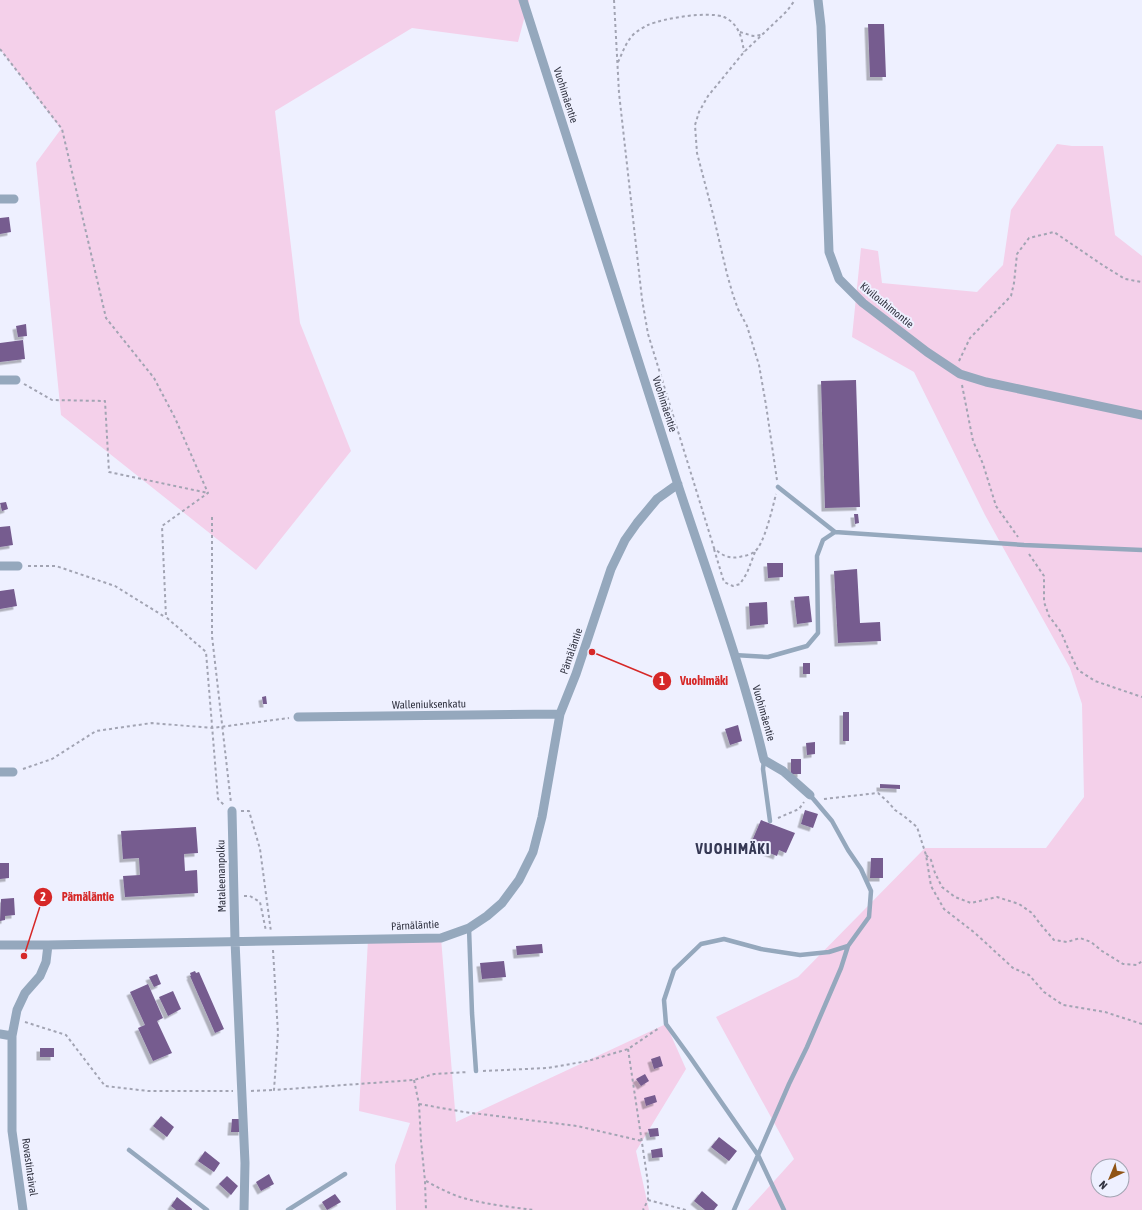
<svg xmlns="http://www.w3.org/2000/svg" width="1142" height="1210" viewBox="0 0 1142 1210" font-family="'Asap Condensed',sans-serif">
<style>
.green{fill:#f4d0ea;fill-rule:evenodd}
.building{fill:#765c8f;filter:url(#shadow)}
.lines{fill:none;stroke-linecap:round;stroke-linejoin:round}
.path{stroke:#a2a4b3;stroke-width:2;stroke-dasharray:3 3;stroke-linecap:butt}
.service{stroke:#95a8bd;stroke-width:4.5}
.minor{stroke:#95a8bd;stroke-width:9}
.labels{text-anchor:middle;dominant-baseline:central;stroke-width:4;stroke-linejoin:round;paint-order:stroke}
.street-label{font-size:11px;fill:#323442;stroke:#eef0ff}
.district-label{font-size:15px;font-weight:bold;letter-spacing:1px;fill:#353854;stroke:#eef0ff}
.leader{fill:none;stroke:#d62828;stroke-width:1.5}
.callout-dot{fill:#d62828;stroke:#eef0ff;stroke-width:1.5}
.mark-label{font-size:12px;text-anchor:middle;font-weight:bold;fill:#fff}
.callout-label{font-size:12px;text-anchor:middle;font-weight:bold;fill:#d62828;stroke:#eef0ff;stroke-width:4;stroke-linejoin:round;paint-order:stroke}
</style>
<defs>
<filter id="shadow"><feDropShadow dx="-3.5" dy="3.5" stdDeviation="0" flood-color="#0004"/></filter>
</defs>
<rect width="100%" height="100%" fill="#eef0ff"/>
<!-- green -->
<path class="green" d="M0 0H529L518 42 412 28 275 111 300 323 351 451 256 570 61 415 36 163 61 129 0 49Z
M1057 144 1072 146H1103L1115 235 1142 256V1210H748L794 1159 716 1017 798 977 925 848H1046L1084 797 1082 704 1070 668 985 515 914 372 852 337 861 248 878 251 882 283 977 292 1003 265 1011 210ZM1098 1166H1122V1190H1098Z
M441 938 456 1122 666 1024 686 1069 636 1151 649 1210H396L395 1165 410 1123 359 1111 368 939Z"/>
<!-- building -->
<path class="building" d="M868 24H884L886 77H870Z
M9 217 11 232 0 234V218Z
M26 324 27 336 18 337 16 326Z
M23 340 25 359 0 362V343Z
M856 380 860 507 825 508 821 381Z
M6 502 8 509 2 511 0 503Z
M854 514H858L859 523 855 524Z
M10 526 13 545 0 547V527Z
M767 563H783V577L768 578Z
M857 569 860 623 880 622 881 641 838 643 834 571Z
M14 589 17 606 0 609V591Z
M809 596 812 622 797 624 794 597Z
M767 602 768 624 750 626 749 603Z
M803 663H810V674H803Z
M266 696 267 704H263L262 697Z
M843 712H849V741H843Z
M738 725 742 741 730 745 725 729Z
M815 742V754L807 755 806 743Z
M791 759H801V774H791Z
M880 784 900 785V789L880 788Z
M805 810 818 814 813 828 801 824Z
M761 820 795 833 786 853 779 850 777 856 762 850 764 846 752 841Z
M196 827 198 853 184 854 185 871 197 870 198 893 125 897 123 876 140 875 139 858 123 859 121 831Z
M871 858H883V878H870Z
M0 863H9V878L0 879Z
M14 898 15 915 5 916V920L0 921 1 899Z
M542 944 543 953 517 955 516 946Z
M504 961 506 977 482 979 480 963Z
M195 971 196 973 199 972 224 1029 215 1033 190 976H191L190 973Z
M157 974 161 984 154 987 149 977Z
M148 984 163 1018 157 1021 172 1053 153 1061 138 1028 145 1025 130 992Z
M173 991 181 1009 168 1016 159 997Z
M40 1048H54V1057H40Z
M660 1056 663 1066 654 1069 651 1059Z
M645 1074 649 1081 641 1086 636 1079Z
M655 1095 657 1102 646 1106 644 1098Z
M161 1116 174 1127 167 1137 153 1126Z
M232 1119H242V1132H231Z
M658 1128 659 1136 650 1137 648 1129Z
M719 1137 737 1151 729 1161 711 1147Z
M662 1148 663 1157 652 1158 651 1150Z
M205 1151 220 1163 214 1172 198 1161Z
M269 1174 274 1184 261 1191 256 1182Z
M227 1176 238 1186 231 1195 219 1184Z
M702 1191 718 1205 714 1210H705L694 1201Z
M335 1194 341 1202 327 1210 322 1202Z
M177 1197 192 1209V1210H176L171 1206Z"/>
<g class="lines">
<!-- path -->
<path class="path" d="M614 0 619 93 642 299 648 334 714 548C721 555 729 559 739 557 744 556 750 555 754 552 764 546 773 506 776 494
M740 32 753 36 761 35
M0 49 62 129 106 318 154 378 175 418 208 493 162 526 166 617 206 652 218 799 224 805
M618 62C623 52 626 41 635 33 639 30 644 27 648 25 664 18 708 11 724 17 739 24 742 38 744 52
M959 361 970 338 1011 296 1014 283 1017 254 1029 238 1054 232 1104 266 1125 279 1142 282
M24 384 52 400 105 401 109 472 208 493
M962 385 973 441 983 464 996 506 1018 537
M777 480 766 405 759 365 747 326 738 309 733 295 727 274 713 214 697 153 695 125 699 112 708 96 744 52 787 11 795 0
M212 517V636L231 803
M714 549 724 582 733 586 740 584 747 573 755 552
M1029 554 1044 576V602L1049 616 1061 632 1070 653 1078 670 1095 681 1142 697
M28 566H56L115 586 165 617
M23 769 52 759 96 731 152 723 212 728 289 718
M824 799 878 793 888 802 895 810 905 817 917 827 926 855 931 886 944 909 975 933 1013 968 1029 975 1044 992 1063 1005 1105 1012 1142 1024
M241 811H249L260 849 271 932
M778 818 799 809 804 802
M926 855 931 860 935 873 942 887 955 897 971 903 997 897 1019 904 1032 913 1041 925 1054 940 1067 942 1080 938 1091 942 1102 951 1123 964 1137 965 1142 961
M244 896H250L260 902 266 931
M273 950 278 1033 274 1090 414 1080 434 1074 468 1072
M25 1022 66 1035 105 1086 148 1091H233
M628 1049 648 1183V1200L643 1210
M483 1071 547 1068 588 1061 628 1049 659 1028
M414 1080 419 1104 421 1141 425 1181 426 1210
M251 1091 274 1090
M419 1104 464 1112 577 1126 642 1141
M426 1181C437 1187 448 1193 460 1197 483 1204 510 1207 534 1210
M648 1200 686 1210"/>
<!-- service -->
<path class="service" d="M778 487 835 532
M734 655 768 657 807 646 818 633 817 556 823 540 835 532 1024 545 1142 550
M764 760 763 769 770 821
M469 928 472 1013 476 1071
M129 1150 207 1210
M288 1210 345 1174
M734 1210 789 1084 807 1047 841 968 848 946 869 917 871 891 861 869 848 850 832 821 810 795
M784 1210 758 1155 690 1057 666 1024 664 1000 674 970 701 944 724 939 761 949 800 955 829 952 848 946"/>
<!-- minor -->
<path class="minor" d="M523 0C575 162 625 324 678 485 708 576 742 667 764 760L783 771 810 795
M818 0 821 26 829 252 839 279 863 303 927 352 960 374 986 382 1142 415
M0 199H14
M0 380H16
M0 566H18
M298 717 560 714
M0 772H13
M232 811 235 941 245 1163 244 1210
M0 945H48L441 938 469 928 487 916 502 903 519 880 533 852 542 817 560 714 576 674 611 569 625 540 637 523 657 499 678 484
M0 1034 12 1036
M23 1210 12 1131V1036L17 1010 25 993 40 976 46 962 48 945"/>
</g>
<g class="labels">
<!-- street labels -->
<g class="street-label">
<text transform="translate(566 95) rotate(72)">Vuohimäentie</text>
<text transform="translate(887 305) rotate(39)">Kivilouhimontie</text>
<text transform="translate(665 404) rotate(72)">Vuohimäentie</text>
<text transform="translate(571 651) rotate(-71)">Pärnäläntie</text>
<text transform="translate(429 704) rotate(-1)">Walleniuksenkatu</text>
<text transform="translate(764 713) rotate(74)">Vuohimäentie</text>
<text transform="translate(221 876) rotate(-91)">Mataleenanpolku</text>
<text transform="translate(415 925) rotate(-3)">Pärnäläntie</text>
<text transform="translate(30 1167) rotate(82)">Rovastintaival</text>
</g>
<!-- district labels -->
<g class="district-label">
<text x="733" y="848">VUOHIMÄKI</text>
</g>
</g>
<!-- callouts -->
<path class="leader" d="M592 652L662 681M24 956L43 897"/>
<g class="callout-dot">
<circle cx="592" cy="652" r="4"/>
<circle cx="24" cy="956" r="4"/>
<circle cx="662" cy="681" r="10"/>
<circle cx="43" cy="897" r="10"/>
</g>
<g class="mark-label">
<text x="662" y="685">1</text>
<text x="43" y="901">2</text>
</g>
<g class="callout-label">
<text x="704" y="685">Vuohimäki</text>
<text x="88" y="901">Pärnäläntie</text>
</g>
<!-- north arrow -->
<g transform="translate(1110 1178) rotate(224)"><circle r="19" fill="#eef0ff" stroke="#a3a5b3"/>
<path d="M0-3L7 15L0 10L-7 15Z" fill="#8f5314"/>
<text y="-6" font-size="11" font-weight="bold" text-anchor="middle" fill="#323442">N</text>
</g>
</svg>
